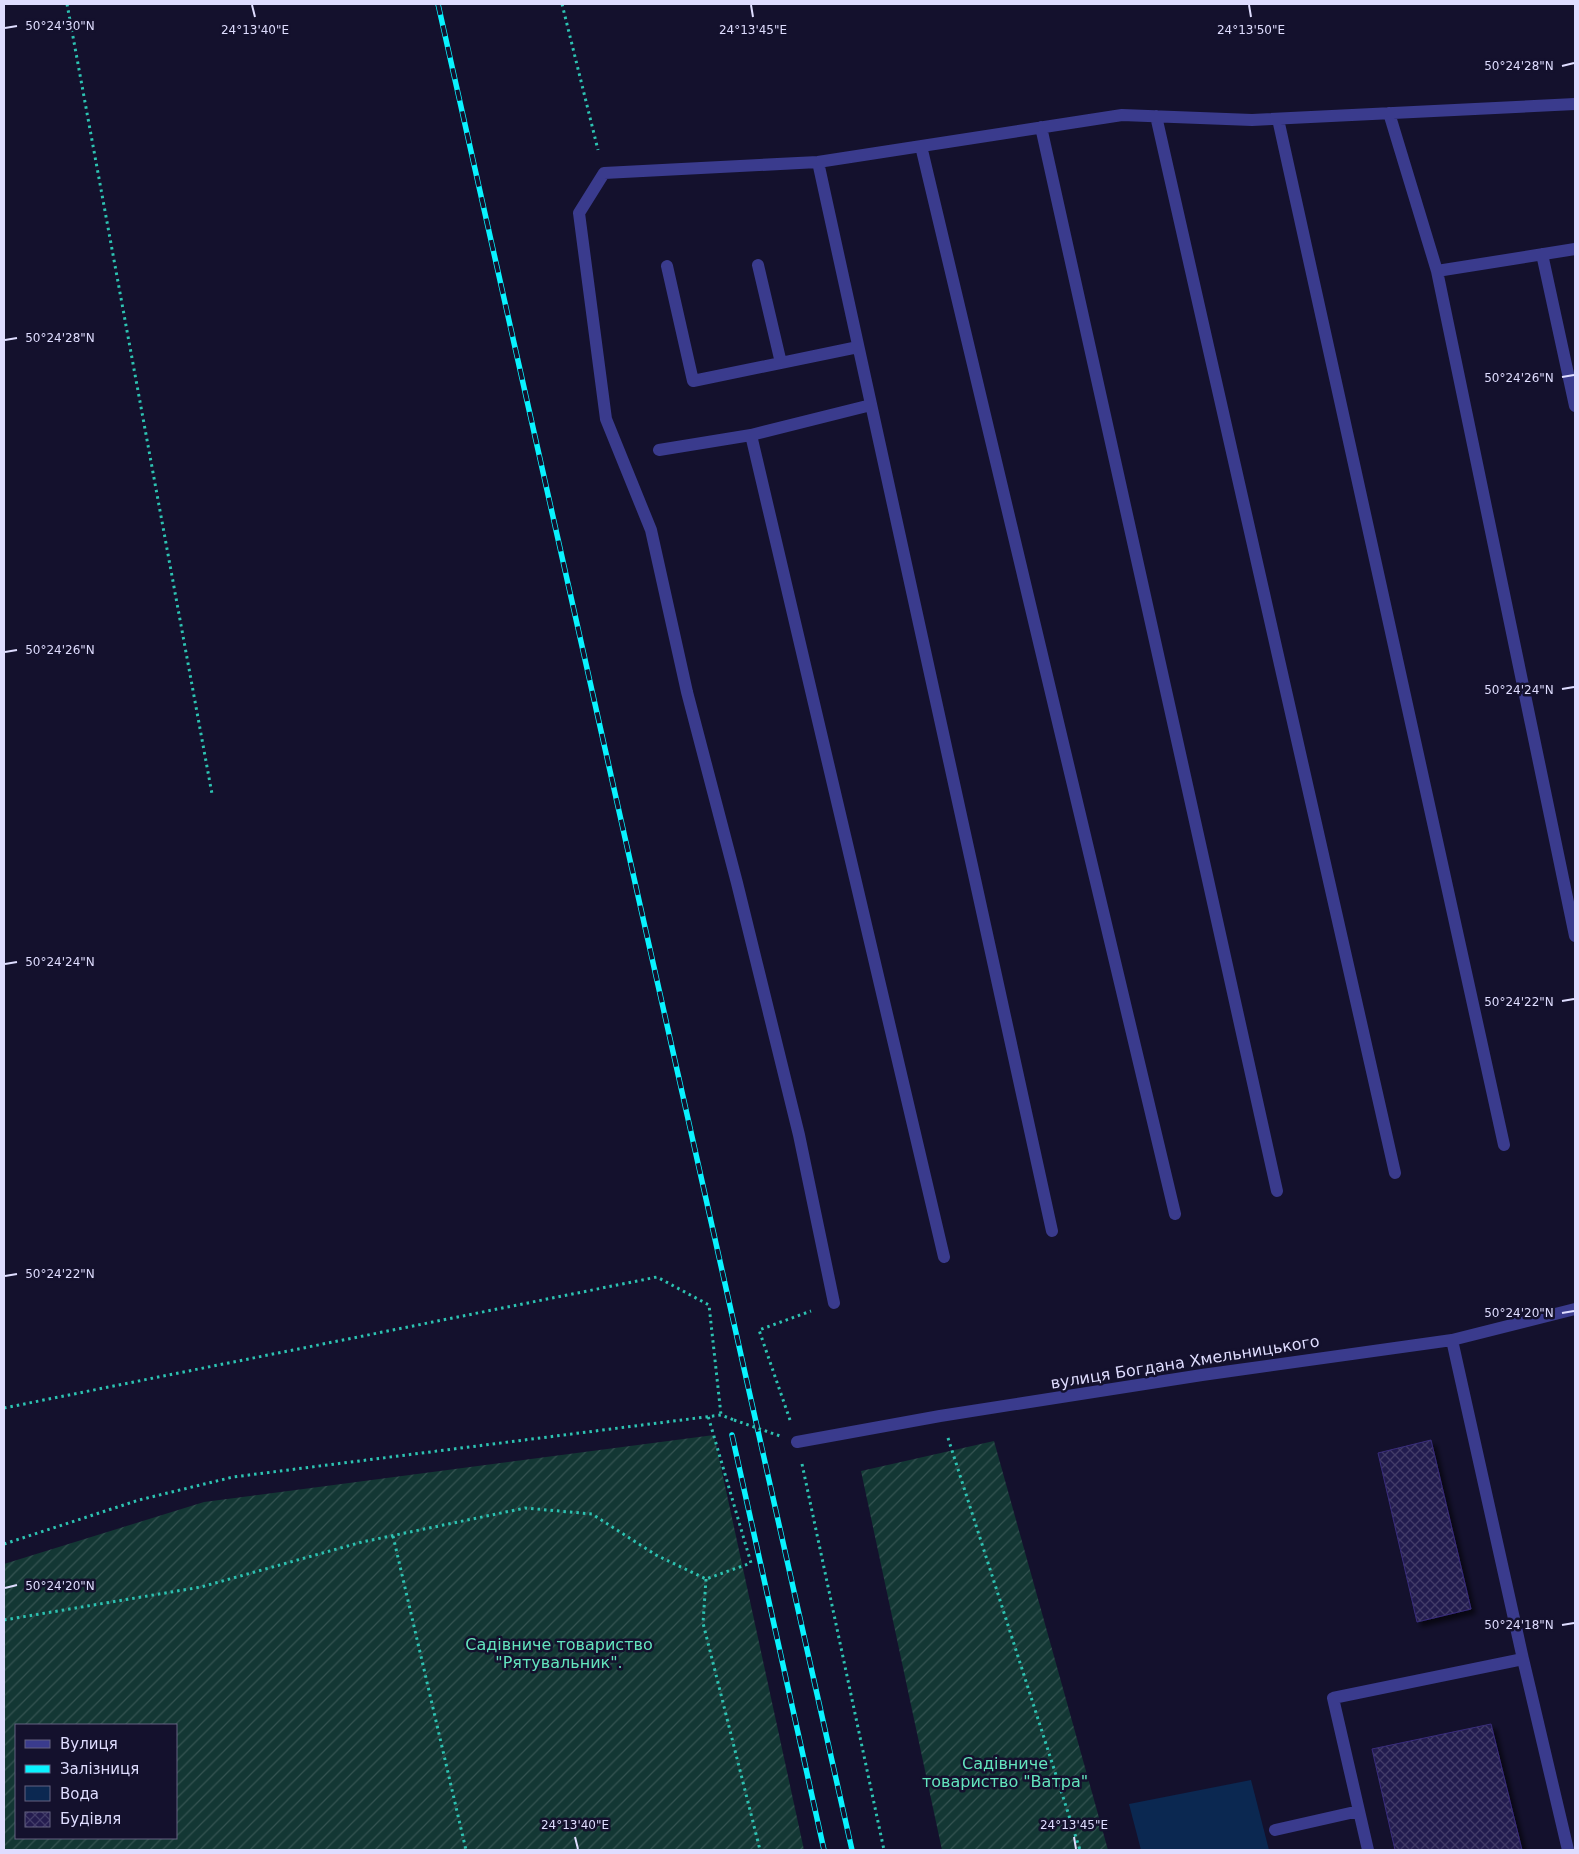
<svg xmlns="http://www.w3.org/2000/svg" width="1579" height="1854" viewBox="0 0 1579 1854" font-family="'DejaVu Sans',sans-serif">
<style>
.garden{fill:url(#garden-furrows);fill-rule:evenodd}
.water{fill:#0b2851}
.building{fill:url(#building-cross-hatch);stroke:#392d7b;filter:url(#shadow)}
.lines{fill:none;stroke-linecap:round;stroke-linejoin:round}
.path{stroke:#2dc3b2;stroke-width:3;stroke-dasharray:2.5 4;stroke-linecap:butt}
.minor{stroke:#3a3b8d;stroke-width:12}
.rail-casing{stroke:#09f3ff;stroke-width:5.5}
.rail{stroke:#14112d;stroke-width:4;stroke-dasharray:11;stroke-linecap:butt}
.path-bridge{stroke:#2dc3b2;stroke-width:3;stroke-dasharray:2.5 4;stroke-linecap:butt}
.ticks{fill:none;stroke:#dfddff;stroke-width:2}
.labels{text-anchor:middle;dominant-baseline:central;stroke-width:5;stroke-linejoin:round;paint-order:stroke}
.street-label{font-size:16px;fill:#dfddff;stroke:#14112d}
.park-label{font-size:16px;fill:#63e5be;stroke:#14112d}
.ticks-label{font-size:12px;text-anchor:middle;fill:#dfddff;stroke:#14112d;stroke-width:5;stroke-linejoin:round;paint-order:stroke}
</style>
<defs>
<pattern id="garden-furrows" width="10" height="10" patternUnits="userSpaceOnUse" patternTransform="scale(1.25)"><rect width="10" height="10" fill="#133734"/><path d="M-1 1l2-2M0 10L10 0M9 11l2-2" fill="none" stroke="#355452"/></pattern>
<pattern id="building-cross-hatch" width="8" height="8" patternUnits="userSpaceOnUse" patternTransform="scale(1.25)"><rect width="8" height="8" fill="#241c4f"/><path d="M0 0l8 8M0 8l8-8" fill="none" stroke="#433d69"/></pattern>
<filter id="shadow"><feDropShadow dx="4.5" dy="4.5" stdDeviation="2.5" flood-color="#0009"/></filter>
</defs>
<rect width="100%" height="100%" fill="#14112d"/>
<!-- garden -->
<path class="garden" d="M714 1435 804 1850H4V1564L204 1502ZM16 1725H176V1838H16Z
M994 1441 1108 1850H942L861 1471Z"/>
<!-- water -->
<path class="water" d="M1251 1780 1269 1850H1141L1129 1804Z"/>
<!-- building -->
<path class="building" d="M1431 1440 1471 1609 1417 1622 1378 1453Z
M1491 1724 1522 1850H1395L1372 1749Z"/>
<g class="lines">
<!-- path -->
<path class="path" d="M67 4 212 794
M562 4 598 150
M4 1408 657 1277 709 1305 721 1415
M790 1420 759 1330 811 1311
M948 1438 1080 1850
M802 1464 884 1850
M393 1536 466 1850
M4 1544 139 1500 233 1477 721 1415 734 1420
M706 1579 703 1623 760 1850
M4 1620 201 1587 362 1542 525 1508 592 1514 656 1555 706 1579 751 1563 708 1416"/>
<!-- minor -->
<path class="minor" d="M1389 113 1437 271 1575 936
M1156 116 1395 1173
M1278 119 1504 1145
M1041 127 1277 1191
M921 146 1175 1214
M818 162 1052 1231
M1542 254 1575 406
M758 265 781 363
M667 266 693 381 858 347
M1437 271 1575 249
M751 435 944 1257
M659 450 751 435 871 405
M834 1303 799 1135 737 883 687 692 651 530 606 419 579 213 604 173 818 162 1122 115 1252 120 1575 104
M797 1442 940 1416 1202 1375 1452 1340 1575 1309
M1523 1659 1568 1850
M1275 1830 1359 1811
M1368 1850 1333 1698 1523 1659 1452 1340"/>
<defs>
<path id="rail" d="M438 4 852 1850
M732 1435 824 1850"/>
</defs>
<!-- rail casing -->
<use href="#rail" class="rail-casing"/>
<!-- rail -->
<use href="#rail" class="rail"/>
<!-- path-bridge -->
<path class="path-bridge" d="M734 1420 780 1436"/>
</g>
<!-- ticks -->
<path class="ticks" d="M252 5 255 17M751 5 753 17M1249 5 1251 17M5 28 17 26M1562 66 1574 63M5 340 17 338M1562 377 1574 375M5 652 17 650M1562 689 1574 687M5 964 17 962M1562 1001 1574 999M5 1276 17 1274M1562 1313 1574 1311M5 1588 17 1585M1562 1625 1574 1623M575 1837 578 1849M1074 1837 1076 1849"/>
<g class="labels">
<!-- street labels -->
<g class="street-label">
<text transform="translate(1185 1362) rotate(-9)">вулиця Богдана Хмельницького</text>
</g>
<!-- park labels -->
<g class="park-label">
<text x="559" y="1644">Садівниче товариство<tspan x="559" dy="18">"Рятувальник".</tspan></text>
<text x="1005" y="1763">Садівниче<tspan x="1005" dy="18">товариство "Ватра"</tspan></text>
</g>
</g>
<g class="ticks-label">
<text x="60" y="30">50°24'30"N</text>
<text x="1251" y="34">24°13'50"E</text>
<text x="255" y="34">24°13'40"E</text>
<text x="753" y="34">24°13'45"E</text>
<text x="1519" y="70">50°24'28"N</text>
<text x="60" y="342">50°24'28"N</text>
<text x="1519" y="382">50°24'26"N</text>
<text x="60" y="654">50°24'26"N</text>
<text x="1519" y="694">50°24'24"N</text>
<text x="60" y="966">50°24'24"N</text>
<text x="1519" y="1006">50°24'22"N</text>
<text x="60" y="1278">50°24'22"N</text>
<text x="1519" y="1317">50°24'20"N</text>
<text x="60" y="1590">50°24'20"N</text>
<text x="1519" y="1629">50°24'18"N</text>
<text x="575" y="1829">24°13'40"E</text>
<text x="1074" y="1829">24°13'45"E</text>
</g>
<!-- border -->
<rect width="1579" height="1854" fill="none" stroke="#dfddff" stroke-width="10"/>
<!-- legend -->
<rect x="15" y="1724" width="162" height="115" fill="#14112d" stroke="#656381"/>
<rect x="25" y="1740" width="25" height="8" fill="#3a3b8d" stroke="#656381"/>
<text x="60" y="1749" font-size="15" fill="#dfddff">Вулиця</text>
<rect x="25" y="1765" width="25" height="8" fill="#09f3ff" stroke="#656381"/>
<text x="60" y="1774" font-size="15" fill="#dfddff">Залізниця</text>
<rect x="25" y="1786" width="25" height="15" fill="#0b2851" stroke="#656381"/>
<text x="60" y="1799" font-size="15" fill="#dfddff">Вода</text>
<rect x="25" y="1812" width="25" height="15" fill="url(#building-cross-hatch)" stroke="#656381"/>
<text x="60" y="1824" font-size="15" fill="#dfddff">Будівля</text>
</svg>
